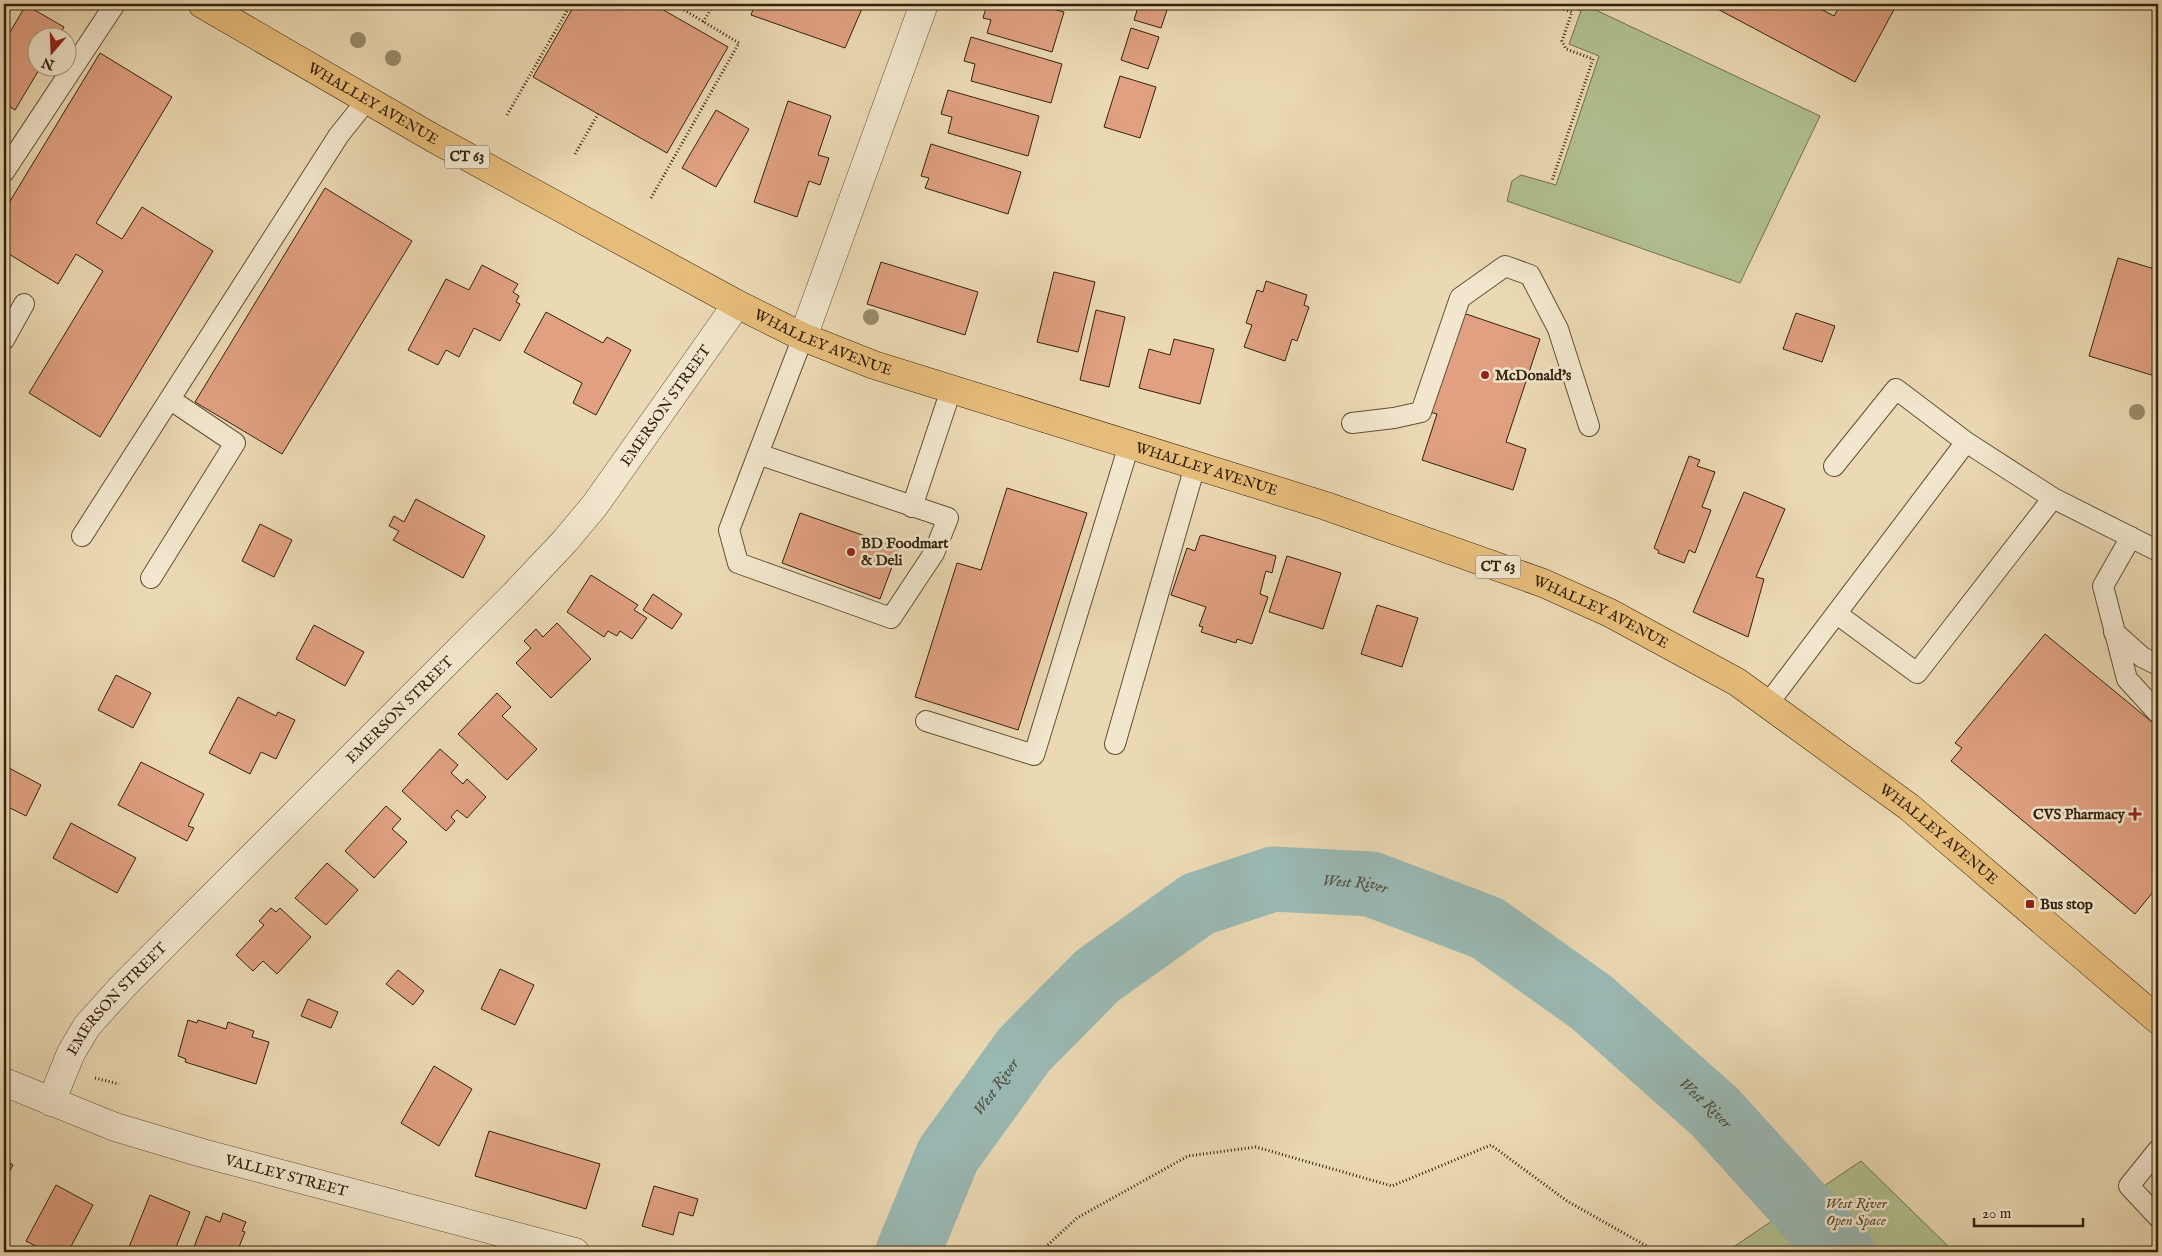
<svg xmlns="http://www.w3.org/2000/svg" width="2162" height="1256" viewBox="0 0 2162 1256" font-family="'IM FELL English',serif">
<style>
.green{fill:#b1c091;stroke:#72714e}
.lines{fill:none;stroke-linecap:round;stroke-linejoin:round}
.river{stroke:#9ab9b4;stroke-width:65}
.building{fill:#e0a081;stroke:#33220c}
.service-casing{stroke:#615036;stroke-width:22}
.minor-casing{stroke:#615036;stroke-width:29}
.tertiary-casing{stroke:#615036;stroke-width:29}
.primary-casing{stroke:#33220c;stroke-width:29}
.path{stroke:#33220c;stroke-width:3;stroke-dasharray:1 2.5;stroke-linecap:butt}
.service{stroke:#f2e6ce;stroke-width:20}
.minor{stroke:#f2e6ce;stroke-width:28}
.tertiary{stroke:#f2e6ce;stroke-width:28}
.primary{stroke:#e6bc7a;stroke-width:28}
.tree{fill:#978a69}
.poi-dot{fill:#8f2418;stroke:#f2e6ce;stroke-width:2}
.labels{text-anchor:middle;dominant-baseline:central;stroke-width:5;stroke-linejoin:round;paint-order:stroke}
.shield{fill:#f2e6ce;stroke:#6c5d46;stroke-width:1}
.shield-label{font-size:14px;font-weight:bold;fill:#33220c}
.street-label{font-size:15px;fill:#33220c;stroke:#f2e6ce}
.poi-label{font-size:15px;font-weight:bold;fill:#33220c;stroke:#f2e6ce;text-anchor:start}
.park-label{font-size:15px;font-style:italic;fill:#524a2d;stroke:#f2e6ce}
.water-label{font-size:16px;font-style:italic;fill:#524f3e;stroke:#f2e6ce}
</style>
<rect width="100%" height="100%" fill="#ebd9b3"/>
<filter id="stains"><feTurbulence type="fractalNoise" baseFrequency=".004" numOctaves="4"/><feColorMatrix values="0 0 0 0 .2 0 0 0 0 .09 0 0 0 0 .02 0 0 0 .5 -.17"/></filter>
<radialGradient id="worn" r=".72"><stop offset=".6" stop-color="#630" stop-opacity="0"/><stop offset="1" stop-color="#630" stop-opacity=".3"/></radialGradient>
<!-- green -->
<path class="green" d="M1562 4H1583L1820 116 1740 283 1507 201 1512 181 1521 175 1556 185 1599 56 1569 44 1581 11Z
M1861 1161 1954 1252H1726Z"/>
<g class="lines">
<!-- river -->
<path class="river" id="s1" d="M908 1252 948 1155 1024 1050 1097 976 1198 904 1273 879 1371 884 1487 928 1591 1002 1715 1112 1842 1252"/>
</g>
<!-- building -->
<path class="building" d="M575 4H653L728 47 667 153 533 77Z
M755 4H864L845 48 751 15Z
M987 4H1035L1064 12 1052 52 987 33 991 20 983 18Z
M1139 4H1169L1161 28 1134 20Z
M1711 4H1811L1834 16 1841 4H1897L1855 82 1710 5Z
M26 5 64 27 58 38H38V68H40L15 110 4 103V42Z
M1131 28 1159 37 1148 69 1121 60Z
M971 37 1062 64 1051 103 971 81 975 64 964 61Z
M100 53 172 97 96 223 122 239 142 207 213 251 100 437 29 393 103 271 76 254 58 284 4 251V211Z
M1120 76 1156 87 1140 138 1104 127Z
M948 90 1039 116 1028 156 948 133 952 117 941 114Z
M788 101 831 116 818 155 829 158 820 185 809 181 797 217 754 202Z
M716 110 749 129 716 187 682 168Z
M931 144 1021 172 1008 214 925 188 929 178 921 176Z
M325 188 412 241 282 454 195 402Z
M2118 258 2158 270V377L2089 356Z
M881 262 978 292 965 335 867 304Z
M482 265 518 284 513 292 519 296 516 302 520 304 500 341 474 328 459 357 446 350 438 365 408 350 446 279 469 290Z
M1054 272 1095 282 1078 352 1037 342Z
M1266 281 1307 295 1304 305 1309 307 1297 341 1292 339 1285 361 1244 347 1252 325 1246 323 1257 290 1263 292Z
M1096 310 1125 317 1109 387 1080 380Z
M546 312 603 343 607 337 631 350 596 415 573 403 582 383 524 352Z
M1463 313 1540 339 1506 442 1526 449 1513 490 1422 460 1437 414 1430 412Z
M1796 313 1835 326 1822 362 1783 349Z
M1174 339 1214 349 1200 404 1139 388 1149 349 1170 355Z
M1689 456 1700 460 1697 466 1715 472 1702 507 1711 510 1695 553 1689 550 1684 563 1658 553 1659 551 1654 548Z
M1007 488 1087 513 1018 730 915 697 957 563 981 570Z
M1744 492 1785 509 1756 577 1764 579 1748 637 1693 612Z
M416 499 485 536 463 578 393 540 399 531 389 526 394 516 404 522Z
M800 513 899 548 880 599 782 563Z
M260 524 292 540 274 577 242 561Z
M1203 535 1276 556 1272 573 1266 571 1265 574 1260 594 1268 597 1252 644 1237 639 1236 643 1201 632 1203 627 1199 626 1206 607 1171 595 1187 548 1195 551 1200 536Z
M1287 556 1341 573 1323 629 1269 612Z
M591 575 638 605 634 610 647 618 632 639 620 631 617 636 608 631 604 637 567 612Z
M653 594 682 614 672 629 643 610Z
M1377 605 1418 618 1402 667 1361 654Z
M557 623 591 659 551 698 516 663 531 648 524 641 536 629 543 637Z
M314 625 364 652 345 686 296 659Z
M2045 634 2158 727V886L2135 914 1951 761 1962 748 1955 743Z
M116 675 151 693 133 728 98 710Z
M497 693 511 707 502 716 537 749 507 780 458 734Z
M238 697 276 716 278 712 295 720 276 759 261 752 250 774 209 753Z
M440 749 458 765 451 773 463 784 467 779 486 797 467 818 457 810 451 817 455 821 446 831 402 791Z
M141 762 204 794 188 826 194 828 187 841 118 805Z
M9 768 41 785 26 816 4 805V778Z
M386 806 401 819 392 829 407 842 374 878 345 851Z
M71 823 136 858 117 893 53 858Z
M327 863 358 890 326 925 295 898Z
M271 908 276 912 280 908 311 937 277 974 263 961 253 971 236 955 264 925 259 921Z
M500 969 534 985 515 1025 481 1009Z
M398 970 424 991 413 1005 386 984Z
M308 999 338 1012 331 1028 301 1016Z
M188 1020 197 1023 198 1020 226 1029 228 1022 254 1031 252 1037 269 1042 256 1084 185 1062 186 1059 178 1056Z
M434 1066 472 1089 439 1146 401 1123Z
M489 1131 600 1164 586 1209 475 1176Z
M4 1160 13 1165 4 1182Z
M56 1185 93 1205 68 1252H47L26 1241Z
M654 1186 698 1199 693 1216 679 1212 673 1235 642 1226Z
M150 1195 190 1212 174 1252H127Z
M223 1213 246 1222 242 1231 245 1232 237 1252H192L206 1216 220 1222Z"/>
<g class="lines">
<defs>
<path id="service" d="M4 172 115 4
M4 340 24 304
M1352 423 1394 418 1421 412 1460 298 1505 266 1530 275 1558 329 1589 426
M758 454 729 530 738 563 891 618 934 553 948 518 758 454 803 337
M1834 466 1896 389 1966 442
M912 507 951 390
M82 536 339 135 367 100
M2131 537 2103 586 2127 679 2158 713
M151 578 235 443 171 400
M1837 614 1917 673 2053 498
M2114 632 2142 657 2158 665
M1767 705 1966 442 2053 498 2158 551
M926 721 1034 755 1129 445
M1115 744 1195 466
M2158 1150 2129 1186 2158 1217"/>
<g id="minor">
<path d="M803 337 924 4"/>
<path id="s2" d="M51 1102 71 1053 87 1026 124 985 515 594 565 541 595 505 737 304"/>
</g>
<g id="tertiary">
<path id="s3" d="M4 1082 115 1127 202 1153 575 1252"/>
</g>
<g id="primary">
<path id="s4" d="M202 4 433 138 737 304 803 337 874 365 1326 506 1543 583 1610 613 1737 682 1909 807 2158 1020"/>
</g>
</defs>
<!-- service casing -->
<use href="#service" class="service-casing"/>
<!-- minor casing -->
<use href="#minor" class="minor-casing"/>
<!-- tertiary casing -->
<use href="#tertiary" class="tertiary-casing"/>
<!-- primary casing -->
<use href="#primary" class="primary-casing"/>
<!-- path -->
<path class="path" d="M1551 4 1572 12 1562 41 1566 49 1593 59 1552 181
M703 22 714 4
M507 115 571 4
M575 154 598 114
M651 198 739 43 674 4
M95 1078 119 1084
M1040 1252 1077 1218 1188 1156 1256 1147 1392 1186 1491 1145 1567 1201 1657 1252"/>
<!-- service -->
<use href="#service" class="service"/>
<!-- minor -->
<use href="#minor" class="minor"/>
<!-- tertiary -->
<use href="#tertiary" class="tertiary"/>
<!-- primary -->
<use href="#primary" class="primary"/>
</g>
<!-- trees -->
<g class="tree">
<circle cx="358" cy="40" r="8"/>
<circle cx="393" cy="58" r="8"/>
<circle cx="871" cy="317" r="8"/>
<circle cx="2137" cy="412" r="8"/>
</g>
<!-- markers -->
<g class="poi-dot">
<circle cx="1485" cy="375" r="5"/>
<circle cx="851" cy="552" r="5"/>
<path d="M2132.5 806.5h5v5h5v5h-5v5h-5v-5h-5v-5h5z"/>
<rect x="2025" y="899" width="10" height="10" rx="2.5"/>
</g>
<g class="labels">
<!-- shield labels -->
<g class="shield">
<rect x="444.5" y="145.5" width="45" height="23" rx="4"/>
<rect x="1475.5" y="555.5" width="45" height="23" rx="4"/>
</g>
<g class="shield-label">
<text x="467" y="157">CT 63</text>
<text x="1498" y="567">CT 63</text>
</g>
<!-- street labels -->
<g class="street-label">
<text stroke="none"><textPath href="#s4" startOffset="198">WHALLEY AVENUE</textPath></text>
<text stroke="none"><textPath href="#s4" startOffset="708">WHALLEY AVENUE</textPath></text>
<text stroke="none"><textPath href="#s2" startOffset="934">EMERSON STREET</textPath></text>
<text stroke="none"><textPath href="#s4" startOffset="1112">WHALLEY AVENUE</textPath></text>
<text stroke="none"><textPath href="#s4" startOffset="1532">WHALLEY AVENUE</textPath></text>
<text stroke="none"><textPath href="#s2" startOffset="529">EMERSON STREET</textPath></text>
<text stroke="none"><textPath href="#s4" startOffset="1938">WHALLEY AVENUE</textPath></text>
<text stroke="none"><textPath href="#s2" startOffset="124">EMERSON STREET</textPath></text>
<text stroke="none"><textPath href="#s3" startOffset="298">VALLEY STREET</textPath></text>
</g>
<!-- poi labels -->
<g class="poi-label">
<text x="1495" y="375">McDonald's</text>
<text x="861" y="543">BD Foodmart<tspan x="861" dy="17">&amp; Deli</tspan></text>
<text x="2125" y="814" text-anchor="end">CVS Pharmacy</text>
<text x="2040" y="904">Bus stop</text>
</g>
<!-- park labels -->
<g class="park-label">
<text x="1856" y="1203">West River<tspan x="1856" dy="17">Open Space</tspan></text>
</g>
<!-- water labels -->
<g class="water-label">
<text stroke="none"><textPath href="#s1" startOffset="624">West River</textPath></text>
<text stroke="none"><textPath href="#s1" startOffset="188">West River</textPath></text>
<text stroke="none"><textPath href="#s1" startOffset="1044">West River</textPath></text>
</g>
</g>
<!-- margin -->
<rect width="2162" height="1256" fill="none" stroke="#ebd9b3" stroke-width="20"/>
<rect x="5" y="5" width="2152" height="1246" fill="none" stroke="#33220c" stroke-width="2.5"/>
<rect x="10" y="10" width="2142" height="1236" fill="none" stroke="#33220c"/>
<!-- north arrow -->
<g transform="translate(52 52) rotate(199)"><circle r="24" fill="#f2e6ce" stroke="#a69880"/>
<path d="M0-4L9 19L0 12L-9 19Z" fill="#8f2418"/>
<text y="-8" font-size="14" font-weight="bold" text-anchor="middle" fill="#33220c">N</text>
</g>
<!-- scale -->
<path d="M1974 1218v8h109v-8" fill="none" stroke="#33220c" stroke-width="2.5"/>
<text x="1982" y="1218" font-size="15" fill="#33220c" stroke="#f2e6ce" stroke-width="4" paint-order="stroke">20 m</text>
<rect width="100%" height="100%" filter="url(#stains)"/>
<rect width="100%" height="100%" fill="url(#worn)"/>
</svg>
